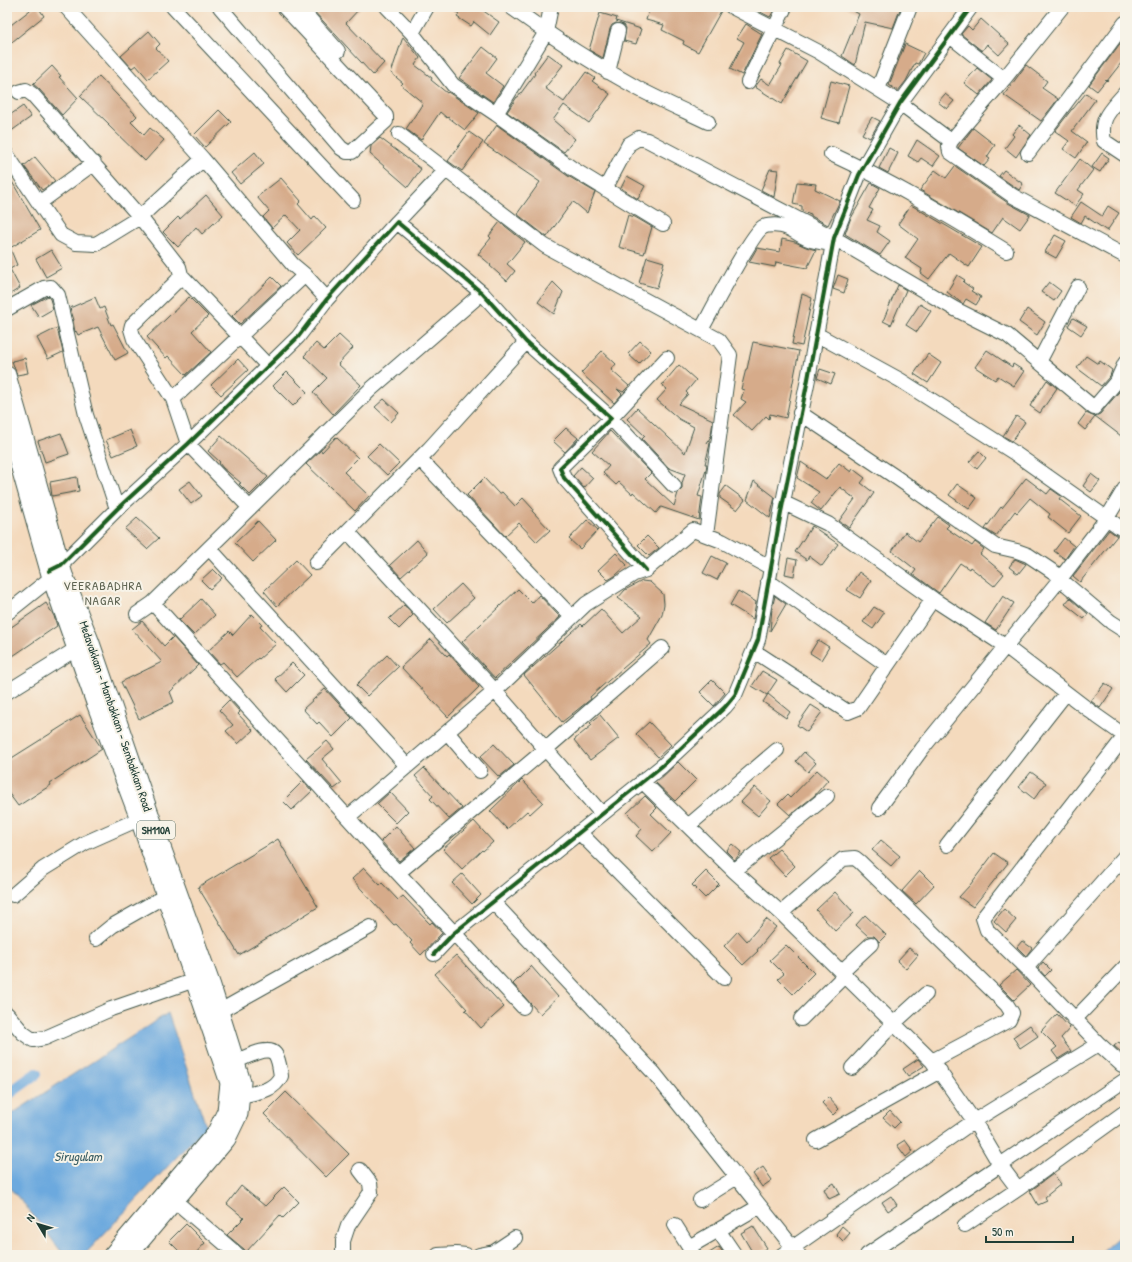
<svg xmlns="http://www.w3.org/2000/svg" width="1132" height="1262" viewBox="0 0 1132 1262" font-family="'Patrick Hand',sans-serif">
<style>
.water{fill:#6ca9de;stroke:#467389}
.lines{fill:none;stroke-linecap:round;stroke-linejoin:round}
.canal{stroke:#6ca9de;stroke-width:12}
.building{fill:#d6ab8a}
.minor-casing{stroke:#3f5549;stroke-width:16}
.major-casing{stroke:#3f5549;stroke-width:19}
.minor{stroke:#fff;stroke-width:14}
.major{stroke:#fff;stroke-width:17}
.cycleway-casing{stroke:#f7f3e8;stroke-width:6}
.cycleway{stroke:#1b5e20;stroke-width:4}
.labels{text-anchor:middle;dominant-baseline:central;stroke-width:4;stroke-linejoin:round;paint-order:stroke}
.shield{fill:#f7f3e8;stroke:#60746a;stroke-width:1}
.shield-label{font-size:11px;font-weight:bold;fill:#1f3d34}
.street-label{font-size:12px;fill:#1f3d34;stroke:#f7f3e8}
.neighbourhood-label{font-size:13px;letter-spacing:1px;fill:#5f6452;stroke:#f7f3e8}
.water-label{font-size:13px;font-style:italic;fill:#32585e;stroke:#f7f3e8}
</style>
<rect width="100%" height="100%" fill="#f7f3e8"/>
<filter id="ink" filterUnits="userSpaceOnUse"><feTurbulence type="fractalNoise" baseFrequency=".025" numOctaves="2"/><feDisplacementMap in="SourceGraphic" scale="8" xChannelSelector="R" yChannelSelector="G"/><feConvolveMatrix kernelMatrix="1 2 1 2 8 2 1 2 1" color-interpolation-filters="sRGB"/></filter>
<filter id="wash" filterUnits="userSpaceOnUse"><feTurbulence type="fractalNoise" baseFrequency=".012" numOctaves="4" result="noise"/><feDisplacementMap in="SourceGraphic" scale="16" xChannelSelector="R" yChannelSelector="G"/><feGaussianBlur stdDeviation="0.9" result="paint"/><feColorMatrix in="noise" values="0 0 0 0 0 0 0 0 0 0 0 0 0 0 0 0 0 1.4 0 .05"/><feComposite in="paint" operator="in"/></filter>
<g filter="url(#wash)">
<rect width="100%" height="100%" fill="#f4dabd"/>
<!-- water -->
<path class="water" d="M168 1013 206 1126 84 1255H64L25 1205 7 1185V1117Z
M1125 1231V1255H1098Z"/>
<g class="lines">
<!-- canal -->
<path class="canal" d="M7 1095 36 1074"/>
</g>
<g id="blocks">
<!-- building -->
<path class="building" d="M34 7H38L44 16 7 46V28Z
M310 7H361L346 23 384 63 373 75Z
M450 7H478L499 22 490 35 474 22 471 26 457 17 459 14Z
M650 7H714L721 11 698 52 683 44 684 41 662 30 664 25 646 20Z
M751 7H776L770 17Z
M846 7H901L893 28 865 22 855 65 842 56 859 14Z
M600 13 617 18 616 21 641 29 636 44 624 41 626 28 624 25 616 23 612 25 610 29 603 58 589 50Z
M981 19 1009 44 999 55 987 44 982 51 961 34 968 26 972 30Z
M746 24 762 34 742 75 730 69 744 42 737 38Z
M149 31 160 44 156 48 168 61 148 79 136 65 132 68 121 56Z
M403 37 420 58 415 65 432 78 431 80 447 93 448 92 479 113 465 130 448 117 447 118 440 112 421 140 406 129 423 103 401 85 403 83 391 73Z
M1122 41 1125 43V58L1107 81 1106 80 1097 91 1089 85Z
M905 44 924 53 918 64 915 63 906 81 898 91 889 85Z
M483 47 497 58 486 73 503 86 493 102 459 78Z
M788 50 807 61 782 104 755 87 761 79 770 85 782 65 780 64Z
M548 54 563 65 545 88 564 102 586 72 595 78 592 81 610 94 589 123 564 105 553 120 575 139 564 152 507 112 517 97H518L535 74 534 73Z
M1026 65 1047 81 1042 88 1058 99 1041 121 1004 95Z
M52 66 61 76 59 77 78 98 62 115 39 89 33 84Z
M977 68 992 80 979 95 964 83Z
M99 76 137 116 131 122 144 135 150 128 164 140 145 161 108 125 109 124 80 96Z
M831 81 849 86 839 123 821 118Z
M1086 93 1095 100 1072 131 1087 142 1076 158 1063 149 1069 141 1055 131 1072 109H1073Z
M945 94 954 101 947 109 938 102Z
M23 106 31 117 7 134V117Z
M219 110 231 122 205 147 194 135Z
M872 117 880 121 870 138 862 134Z
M497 125 568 176 595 192 587 213 575 203 572 202 547 237 517 214 540 182 484 144Z
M1019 125 1031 135 1016 157 1005 148 1014 136 1012 134Z
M973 128 995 145 987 157 990 159 984 166 958 148Z
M469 132 483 142 462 171 448 161Z
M380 138 421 169 408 187 370 154 371 146Z
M917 140 940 156 933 166 921 158 918 162 908 156Z
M889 148 898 153 888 173 879 168Z
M255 152 264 164 240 184 231 173Z
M1102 153 1109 158 1100 172 1092 167Z
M35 157 55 181 42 190 24 166Z
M1080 159 1093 170 1078 190 1084 194 1075 206 1055 193Z
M955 166 1008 203 1030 215 1020 229 1003 217 992 233 920 190 935 170 946 178Z
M770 169 778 170 774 197 761 190Z
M1004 170 1023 184 1019 190 999 176Z
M7 173 40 230 10 248 17 265 10 269 20 288 7 296Z
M627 176 645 186 638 199 621 188Z
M281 178 301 201 298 204 312 220 315 216 326 228 298 255 287 243 300 230 286 215 272 228 263 217 269 211 257 197Z
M797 182 816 184 815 189 840 201 828 225 811 216V214L802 211V206L793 204Z
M871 183 880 188 869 208 873 210 867 220 880 226 877 232 890 241 880 255 845 234 850 220Z
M206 195 223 215 202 234 196 227 178 247 163 232 178 217 180 219Z
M1081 202 1102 216 1108 206 1119 213 1107 231 1085 216 1081 223 1071 217Z
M911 205 982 247 969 267 949 253 929 279 921 273 922 269 905 258 918 239 898 224Z
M628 215 635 217 652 227 644 254 619 247Z
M500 222 525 242 507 264 515 271 507 281 490 266 491 265 478 254 491 238 489 236Z
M1055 235 1066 241 1056 258 1045 252Z
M782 239 795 242 806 247 816 250 807 268 776 262 775 267 749 262 757 248 780 252Z
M51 250 62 268 46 277 36 259Z
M647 257 664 262 657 288 639 283Z
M838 275 848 279 844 293 833 289Z
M957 275 965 280 963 282 973 289 971 291 981 297 976 305 966 299 963 304 947 292Z
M272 277 281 286 240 324 232 316Z
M553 282 563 292 554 314 538 302Z
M1049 282 1061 291 1054 301 1041 292Z
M898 285 906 290 891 325 883 321Z
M802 294 812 298 802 346 792 344Z
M48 296 50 299 53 309 39 317 31 305Z
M95 297 100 309 104 307 111 325 113 324 128 353 115 360 98 327 78 335 76 331 75 332 73 321 74 320 70 308Z
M189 297 208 316 192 331 211 352 186 375 168 356 166 358 147 337Z
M920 304 931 311 917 332 906 325Z
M1027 309 1045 322 1037 335 1019 322Z
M1073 318 1087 326 1081 335 1068 326Z
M57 328 63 352 48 359 37 338Z
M339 335 353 348 338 364 361 385 333 414 313 392 327 378 304 356 316 343 324 350Z
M640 341 651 351 639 364 628 354Z
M753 342 799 351 786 418 770 414 769 419 766 416 752 431 734 415 746 402 741 399 744 390 741 389 746 369H747Z
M987 350 1012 367 1013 364 1024 371 1014 386 998 376 995 380 975 367Z
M602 351 616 364 611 370 629 386 623 392 617 389 622 394 614 403 581 373Z
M928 354 941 363 928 383 914 374Z
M1086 356 1098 364 1100 361 1112 370 1110 376 1101 386 1077 368Z
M25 358 28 373 17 375 12 361Z
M238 359 248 370 221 395 211 385Z
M679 365 696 380 686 392 688 394 679 404 713 420 711 436 707 443 710 444 705 464H707L706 470 698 496 702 497 699 520 661 507 656 513 633 492 632 494 619 482 616 485 603 473 609 466 592 451 610 431 651 473 645 479 674 506 678 493 682 489V483L685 474 669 468 642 439 645 436 627 419 637 408 685 453 694 427 679 419 657 400 667 389 662 385Z
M820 369 835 374 831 384 817 378Z
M287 372 307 392 293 406 273 386Z
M1047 380 1057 388 1040 413 1030 406Z
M1124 386H1125V439L1095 416 1100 414Z
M384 399 399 413 391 422 375 407Z
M1086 413 1095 417 1085 430 1078 424Z
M1016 416 1025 422 1012 441 1003 436Z
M566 428 578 438 565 452 553 441Z
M130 430 137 446 113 456 106 440Z
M61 433 69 454 45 462 38 441Z
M221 436 268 477 250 495 239 484 241 483 223 468 219 463 220 462 208 451Z
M336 437 358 458 344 472 369 496 355 511 306 464 321 450 322 452Z
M379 444 399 463 387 475 367 456Z
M979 451 986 458 977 469 969 462Z
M801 462 826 479 839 463 851 472 853 469 865 478 861 483 874 493 849 528 839 521 855 499 840 487 821 511 811 503 819 492 797 478Z
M581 467 593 478 584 488 573 476Z
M1091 474 1100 481 1091 492 1083 486Z
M77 477 79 491 52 496 50 482Z
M484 478 499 494 502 492 515 506 523 498 533 509 532 511 550 530 537 542 519 523 505 536 467 495Z
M1026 478 1047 494 1051 489 1061 496 1059 499 1081 516 1068 533 1048 517 1050 514 1030 498 1017 513 1015 511 996 536 985 529 1001 507 1002 508Z
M190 481 202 496 191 504 179 489Z
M754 481 775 497 770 518 747 500Z
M957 484 977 498 969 509 949 495Z
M726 486 745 500 737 510 720 498V494Z
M938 517 949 525 946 528 972 546 975 542 984 549 980 554 1004 574 994 586 970 567 969 569 960 563 939 593 913 574 916 570 892 551 905 532 918 542Z
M137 518 159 538 147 549 125 529Z
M587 520 598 530 580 549 569 539Z
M258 521 276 540 253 562 235 543Z
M812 526 838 544 822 566 809 556 807 560 795 552Z
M1109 530 1117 536 1080 582 1073 576Z
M647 536 659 548 649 556 638 545Z
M1064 538 1074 546 1065 559 1054 551Z
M417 540 428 553 401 577 390 565Z
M616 553 627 565 615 576 608 580 598 570Z
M712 556 726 563 717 580 703 573Z
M788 558 797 560 794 576 785 574Z
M1015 559 1026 564 1018 574 1009 567Z
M296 560 310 575 277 606 264 591Z
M213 569 222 578 210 589 201 580Z
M859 572 871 581 860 598 847 590Z
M642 581 650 582 663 594 664 604 662 615 648 640 651 644 601 687 590 697 591 699 562 722 524 675 581 624 583 626 601 609 623 633 642 616 618 598 625 590Z
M461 584 474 598 447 623 434 609Z
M518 589 532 603 539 595 560 617 495 678 462 642Z
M738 591 756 602 753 619 730 605Z
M775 596 786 604 770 631 772 608Z
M1003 596 1014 603 996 630 985 623Z
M1070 598 1088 614 1084 619 1065 604Z
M201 599 215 615 194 635 179 620Z
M46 603 54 616 57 626 7 660V630Z
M404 605 413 615 399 629 389 619Z
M874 607 884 613 873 629 863 622Z
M252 614 262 624 260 627 276 644 259 659 258 658 237 677 223 662 220 664 208 651 229 631 233 635Z
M142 621 164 646 173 637 198 665 170 692 174 702 139 719 121 682 162 662 132 629Z
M431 639 447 656 449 654 479 687 448 717 401 667Z
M818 640 829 647 821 660 810 653Z
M387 655 398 667 367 696 356 685Z
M292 663 304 675 287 692 275 679Z
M762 671 777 680 767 695 752 686Z
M712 680 725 693 714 706 700 692Z
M1105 683 1113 689 1100 708 1091 701Z
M325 689 352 718 333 737 319 722 317 724 303 709Z
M768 694 790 712 786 718 763 702Z
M229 700 240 712 238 714 253 730 238 744 226 731 233 725 219 710Z
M811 705 822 712 807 732 797 725Z
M80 715 102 749 50 783 51 785 18 806 7 791V761Z
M600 715 619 738 590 760 574 740 592 725 590 723Z
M649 722 671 745 658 757 636 734Z
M327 741 334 749 322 759 342 783 334 789 306 759Z
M494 744 514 765 499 777 480 757Z
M804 752 816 763 808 772 796 761Z
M678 762 696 780 675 801 656 783Z
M424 768 462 808 449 819 430 799 433 796 415 776Z
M817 770 828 780 814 796 790 815 778 804 787 795 790 798Z
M1031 772 1046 783 1034 799 1019 787Z
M522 780 543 802 530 814 527 811 507 829 490 811Z
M303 781 312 791 292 810 283 801Z
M755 787 771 801 758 816 741 802Z
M390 792 408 811 396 823 377 804Z
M645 796 657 808 651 814 671 833 653 852 636 836 642 829 627 813Z
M474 821 493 842 483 851 482 850 462 869 443 849Z
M396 826 415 848 399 861 381 841Z
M278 839 318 907 239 955 198 887Z
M881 840 900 856 891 866 872 850Z
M732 844 741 852 735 860 726 851Z
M779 849 795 866 785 876 768 858Z
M994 853 1008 863 973 907 959 897 970 885Z
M364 868 380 885 382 883 398 900 403 896 430 924 432 922 442 933 421 955 410 943 412 941 396 924 394 925 352 879Z
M706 871 719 884 705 898 692 885Z
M920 871 934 885 916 904 902 891Z
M462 874 481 895 472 904 452 883Z
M835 892 854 913 835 931 816 910Z
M1004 909 1016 920 1006 932 994 921Z
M865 915 886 935 879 942 877 939 874 936H868L856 925Z
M766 919 776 927 757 950 758 951 743 965 724 946 738 931 747 941Z
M1022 941 1032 948 1026 956 1017 947Z
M786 945 814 973 793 994 778 979 784 974 770 960Z
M909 948 918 955 906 969 897 961Z
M456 955 504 1007 481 1028 465 1010 467 1009 435 974Z
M1043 962 1051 970 1045 976 1038 968Z
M531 966 558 997 540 1014 513 984Z
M1016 970 1030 985 1014 1000 999 985Z
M1057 1014 1070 1028 1061 1038 1071 1051 1058 1059 1052 1051 1057 1047 1041 1031Z
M1030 1025 1038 1036 1020 1048 1013 1037Z
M1119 1042 1125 1049 1121 1052 1114 1046Z
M918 1059 924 1066 908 1076 903 1069Z
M286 1092 349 1154 326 1177 264 1114Z
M828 1097 839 1109 833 1115 822 1103Z
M890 1111 900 1122 894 1128 883 1118Z
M905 1140 913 1151 906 1157 897 1145Z
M763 1167 772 1180 762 1187 753 1174Z
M1053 1174 1061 1184 1045 1197 1047 1201 1038 1205 1030 1191Z
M834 1183 840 1194 829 1199 824 1189Z
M241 1186 265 1206 284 1187 299 1202 283 1218 280 1215 246 1252 244 1249 227 1235 244 1218 227 1204Z
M891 1196 897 1205 888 1211 882 1202Z
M186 1224 205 1243 194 1255H183L169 1241Z
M753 1226 767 1248 754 1255 741 1233Z
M842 1226 850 1233 843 1241 836 1234Z
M719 1247 725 1255H706Z"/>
</g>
</g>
<g filter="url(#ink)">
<use href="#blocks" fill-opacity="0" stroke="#3f5549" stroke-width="1"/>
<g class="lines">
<defs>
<path id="minor" d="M66 7 203 159 293 265 305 275 327 299
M173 7 353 200
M220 7 341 148 347 152H352L386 121V116L284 7
M299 7 338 51
M387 7 412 33
M427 7 412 33 453 85 496 114
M511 7C552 37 595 65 639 89 662 101 685 111 708 122
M551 7 546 32 496 114 573 169 663 224
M732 7 819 52 900 103 951 141
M1062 7 1004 79 951 141 949 146 950 152 1013 196 1125 256
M950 36 1004 79
M608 72 618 31
M748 82 785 7
M878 89 910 7
M19 92 26 90 33 95 140 217 179 267 181 275 177 281 132 325 131 329 134 339 173 399 188 444 250 508
M1125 93C1111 110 1099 117 1104 141L1125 155
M399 134 446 170
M1028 153 1125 23
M831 154C892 182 949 216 1006 251
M7 155 39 203 94 163
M605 189 629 144 639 138 647 140 834 238 955 309 1007 335 1094 408 1117 381 1125 363
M39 203 61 235 76 243 96 244 140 217 203 159
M397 222 446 170 545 246 719 340 730 355 706 535
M181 275 268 366
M7 309 44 288 51 287 58 295 86 415 117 509
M701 330C710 314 752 233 763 227 767 225 777 225 781 226 791 228 798 234 806 238 815 242 824 243 833 244
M816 334 900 380 1013 452 1125 531
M667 358 611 418 674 486
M1039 362 1078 287
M173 399 305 275
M800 413 897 478 995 546 1017 551 1028 555 1061 577
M420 459 572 617
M782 502 828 524 933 599 1005 646 1098 717 1125 736
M348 532 495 691 602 814
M209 548 407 766
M316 563 429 449 526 342
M53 569 61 565 117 509 188 444 298 337 327 299 397 222 482 293 526 342 611 418 560 468 564 478 646 570
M1060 579 1111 622 1125 631
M768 581 887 665
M153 603 398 873 523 1007
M7 613 51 578
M137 614 153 603 370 390 482 293
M754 651 848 712 858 708 933 599
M7 692 76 649
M447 732 480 771
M642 781 734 871 781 913
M879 808 922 749 1060 579 1107 518 1125 488
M348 817 495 691 586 604 634 574 646 570 693 530 722 541 766 565 771 566
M688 826 777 750
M579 832 724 978
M947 845 1066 693
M734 871 827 796
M398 873 546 749 662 648
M13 895 43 869 85 843 139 819
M493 902 654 1073 799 1255
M96 939 112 926 165 896
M434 954 454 933 484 909 662 766 725 707 735 695 758 640 781 512 808 379 834 238 859 175 900 103 971 7
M1026 968 987 930 983 918 1125 736
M841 972 871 944
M220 1011 370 927
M7 1014 23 1033 33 1040 45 1038 111 1009 195 980
M801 1019 845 975
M1074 1020 1125 967
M1099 1044 1026 968 1125 856
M236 1061C245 1058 268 1045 275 1054 279 1059 280 1070 281 1076 273 1092 257 1092 240 1096
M1122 1065 1099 1044 974 1121 1000 1165 1125 1080
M852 1068 894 1023 926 994
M816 1140 940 1071
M167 1194 238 1255
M700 1200 737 1177
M675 1225 694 1255
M965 1225 1018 1189
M718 1230 735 1255
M689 1247 760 1206
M343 1255V1241L348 1226 371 1192 370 1183 360 1170
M438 1255 456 1254 466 1255
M479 1255 494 1252 515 1238
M782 1255 974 1121 932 1061 781 913 843 859 855 858 860 862 1007 1005 1012 1013 1009 1020 932 1061
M867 1255 1000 1165 1018 1189 1125 1112"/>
<path id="major" d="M7 375 64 575 91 643 149 811 212 986 242 1082 239 1114 227 1139 129 1255
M7 422 51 578 95 703 139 819 229 1083 226 1111 216 1132 112 1255"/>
</defs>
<!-- minor casing -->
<use href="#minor" class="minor-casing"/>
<!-- major casing -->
<use href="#major" class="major-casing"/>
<!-- minor -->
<use href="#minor" class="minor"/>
<!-- major -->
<use href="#major" class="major"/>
<defs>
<path id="cycleway" d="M49 571 61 565 117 509 188 444 298 337 327 299 397 222 482 293 526 342 611 418 560 468 564 478 646 570
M434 954 454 933 484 909 662 766 725 707 735 695 758 640 781 512 808 379 834 238 859 175 900 103 971 7"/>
</defs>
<!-- cycleway casing -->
<use href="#cycleway" class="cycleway-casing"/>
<!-- cycleway -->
<use href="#cycleway" class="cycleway"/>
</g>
</g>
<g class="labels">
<!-- shield labels -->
<rect class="shield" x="137" y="821" width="38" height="18" rx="3"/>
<g class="shield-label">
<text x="156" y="830">SH110A</text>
</g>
<!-- street labels -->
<g class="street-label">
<text transform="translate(116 716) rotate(71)">Medavakkam - Mambakkam - Sembakkam Road</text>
</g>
<!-- neighbourhood labels -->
<g class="neighbourhood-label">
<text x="103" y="585">VEERABADHRA<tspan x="103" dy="15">NAGAR</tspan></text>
</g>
<!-- water labels -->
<g class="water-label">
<text x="78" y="1156">Sirugulam</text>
</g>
</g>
<!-- margin -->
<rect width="1132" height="1262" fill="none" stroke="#f7f3e8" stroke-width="24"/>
<!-- north arrow -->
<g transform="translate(38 1224) rotate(308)" stroke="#f7f3e8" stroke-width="3" paint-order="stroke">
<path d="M0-3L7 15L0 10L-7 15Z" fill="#1f3d34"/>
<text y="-6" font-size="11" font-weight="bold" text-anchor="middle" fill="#1f3d34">N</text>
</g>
<!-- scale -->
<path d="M986 1236v6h87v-6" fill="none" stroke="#1f3d34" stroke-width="2"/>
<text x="992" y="1236" font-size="12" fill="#1f3d34" stroke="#f7f3e8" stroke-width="3" paint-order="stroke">50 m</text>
</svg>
